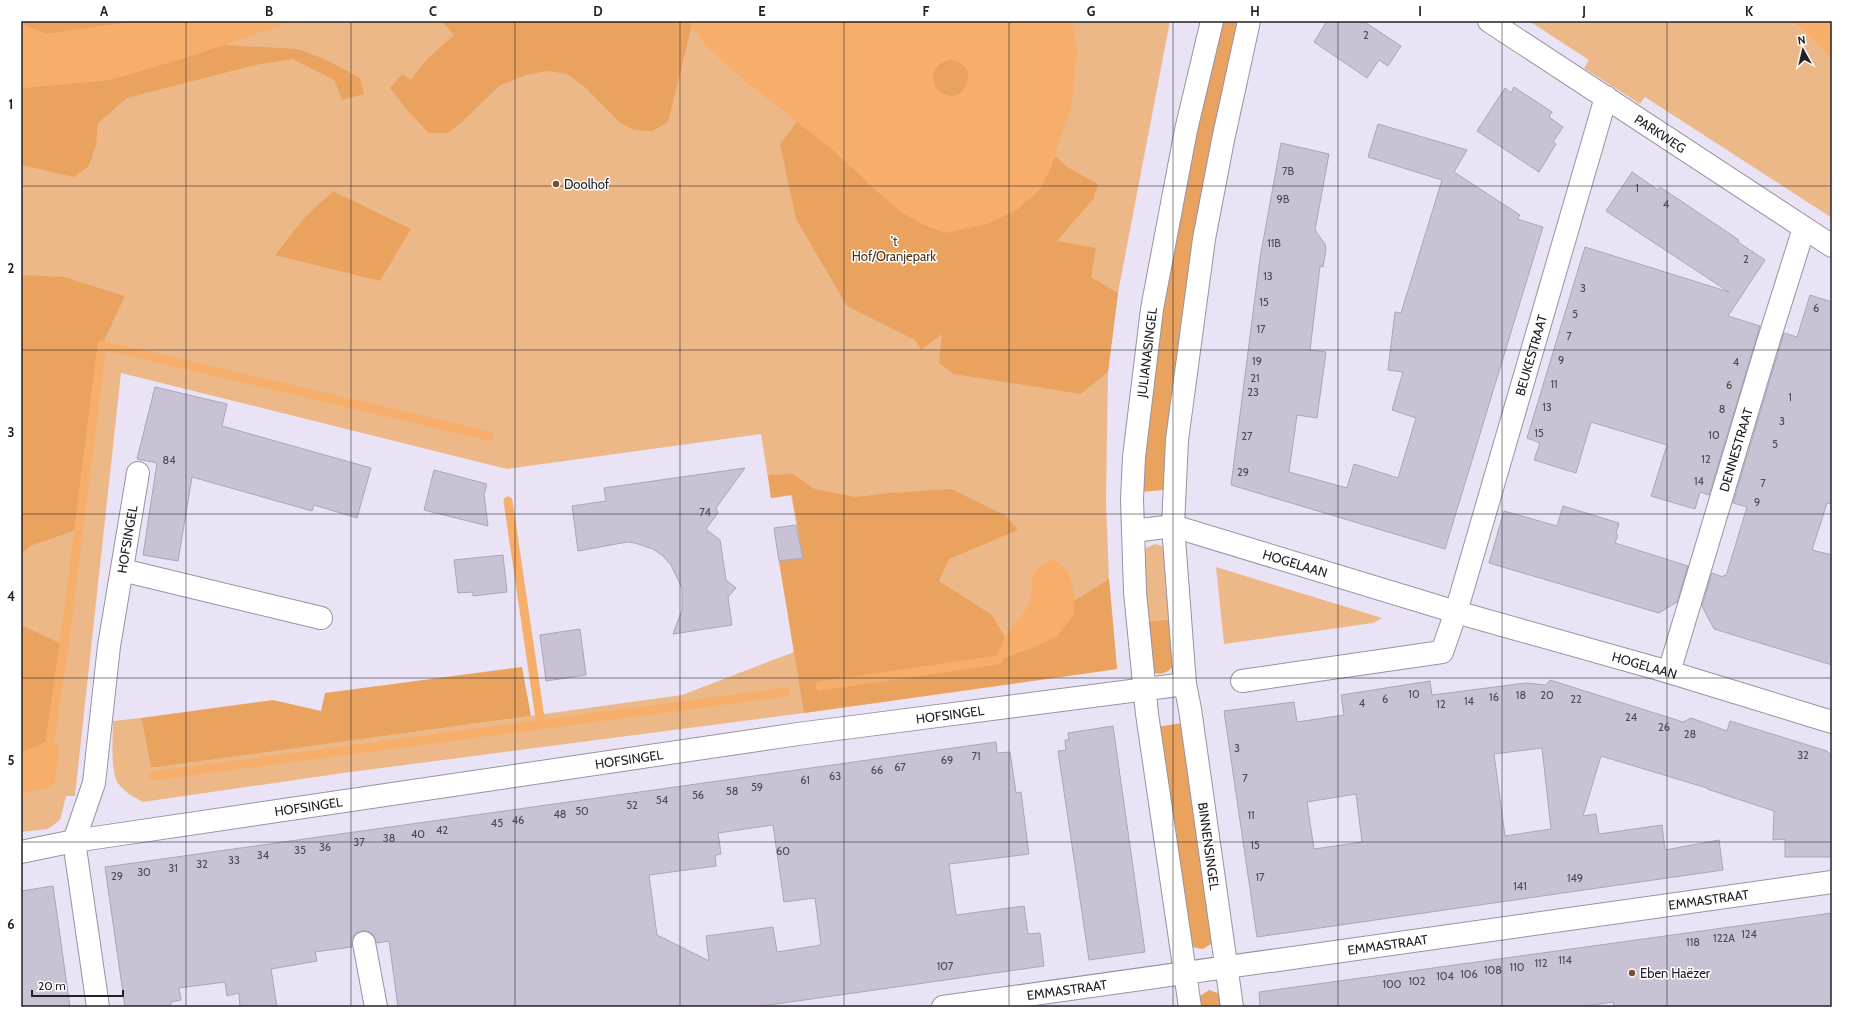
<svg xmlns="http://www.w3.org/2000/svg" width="1853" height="1028" viewBox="0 0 1853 1028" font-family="Cabin,sans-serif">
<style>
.green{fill:#edb888}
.forest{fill:#eaa35f}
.water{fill:#f6ae6a;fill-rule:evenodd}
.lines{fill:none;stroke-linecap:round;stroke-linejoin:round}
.stream{stroke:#f6ae6a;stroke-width:9}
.building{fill:#c8c2d4;stroke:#aba6b7;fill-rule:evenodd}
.minor-casing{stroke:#9893a4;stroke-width:24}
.minor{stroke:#fff;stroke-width:22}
.grid{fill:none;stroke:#232127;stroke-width:1;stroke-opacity:0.55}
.poi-dot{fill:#76502c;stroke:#fff;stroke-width:1.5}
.labels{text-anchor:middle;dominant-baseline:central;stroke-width:3;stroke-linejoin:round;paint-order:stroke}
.number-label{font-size:11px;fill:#4c4952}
.street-label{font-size:13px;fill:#232127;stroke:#fff}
.poi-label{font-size:13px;fill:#232127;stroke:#fff;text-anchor:start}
.park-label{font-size:13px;fill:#4f3215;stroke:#fff}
.neatline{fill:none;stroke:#232127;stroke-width:1.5}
.grid-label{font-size:13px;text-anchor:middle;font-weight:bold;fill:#232127}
</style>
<rect width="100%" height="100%" fill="#e9e3f5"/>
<!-- green -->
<path class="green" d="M21 21H1170L1118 293 1108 372 1106 502 1109 579 1117 669 804 713 343 773 143 802C134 797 125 793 118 783 110 771 113 736 113 721L141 718 151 768 682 695 794 652 779 561 803 558 791 495 771 498 761 434 507 469 121 373 75 796H66L60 820 48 829 21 832Z
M1529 21H1790L1803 30 1832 60V218L1645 97 1640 104 1584 68 1589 60Z
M1155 544 1165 547 1173 619 1144 622V549Z
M1216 567 1382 618 1373 623 1224 644Z"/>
<!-- forest -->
<path class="forest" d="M21 21H138L46 34 21 24Z
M441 21H688L692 25 668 122 652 131 634 130 619 122 586 88 567 74 548 71 526 75 499 86 462 122 448 133H429L407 110 390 88 402 74 411 80 426 60 454 35Z
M1219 21H1243L1164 490 1140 492 1160 310Z
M224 45 298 49 325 59 360 78 364 94 342 100 334 80 293 59 255 65 127 98 98 123 96 145 89 166 74 177 21 165V88L109 80Z
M933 78a18 18 0 1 1 36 0a18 18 0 1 1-36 0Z
M797 122C810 132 823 140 834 151 864 177 889 205 924 225L1048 174 1055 156 1069 168 1098 184 1094 198 1057 241 1096 248 1091 277 1118 293 1108 372 1081 394 953 374 939 363 942 334 921 350 915 340 847 306 796 219 780 144Z
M333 191 411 229 380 281 275 255 304 218Z
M21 275 64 277 125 296 102 345 79 529 30 546 21 555Z
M793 474 815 489 856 497 889 493 951 489 1005 515 1018 530 949 559 939 581 992 615 1005 637 997 657 1074 615V601L1109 579 1117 669 804 713 779 561 803 558 792 495 771 498 768 475Z
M1173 619C1174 636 1184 678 1155 673L1147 663 1144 622Z
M21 625 64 645 50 740 21 753Z
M522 667 531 716 151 768 141 718 273 700 321 711 325 693Z
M1182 723 1212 933 1211 944 1203 949 1192 947 1187 938 1156 727Z
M1209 990 1218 993 1223 1002 1224 1007H1197L1200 996Z"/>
<!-- water -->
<path class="water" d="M138 21H294L185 58 109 80 21 88V24L46 34Z
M688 21H1073L1077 53 1071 109 1048 174 1039 190 1017 210 986 224 946 233 924 225 903 213 882 196 833 150 735 73 707 47ZM948 60C988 60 961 116 937 89 930 82 933 74 936 66Z
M1790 21H1832V60L1803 30Z
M1051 560C1061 562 1071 575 1073 586 1075 595 1074 606 1074 615L1057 636 1033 648 998 660 997 657C1002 645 1006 634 1014 624 1020 616 1027 611 1030 601 1033 593 1031 579 1034 574 1038 567 1044 563 1051 560Z
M50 740 59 747 55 783 48 788 21 794V753Z"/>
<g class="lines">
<!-- stream -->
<path class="stream" d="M508 501 541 725
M820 686 998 660
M50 740 64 645 102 345 489 436
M153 776 786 692"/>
</g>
<!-- building -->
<path class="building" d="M1327 21H1363L1401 46 1388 66 1379 60 1367 78 1314 42Z
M1514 87 1552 112 1549 117 1563 127 1553 142 1556 144 1539 172 1477 131 1505 88 1511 93Z
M1378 124 1467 150 1454 172 1520 215 1517 219 1543 227 1445 549 1231 485 1260 258 1281 143 1329 154 1315 230 1325 244 1326 249 1323 267 1320 266 1310 350 1326 352 1317 418 1297 415 1289 472 1347 488 1354 464 1398 478 1416 418 1392 410 1403 372 1388 370 1395 312 1401 313 1442 180 1368 157Z
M1632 172 1658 190 1660 187 1687 205 1739 240 1738 242 1765 260 1728 316 1760 326 1709 495 1700 492 1695 509 1651 496 1667 445 1591 422 1576 473 1534 460 1540 443 1527 438 1585 247 1729 292 1606 211Z
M1810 295 1832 302V504L1827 503 1812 550 1832 555V665L1714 629 1702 606 1712 573 1723 577 1724 575 1726 576 1747 507 1733 503 1777 356 1784 333 1797 337Z
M155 387 227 404 222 426 371 468 357 518 314 505 312 511 192 477 178 561 143 555 157 463 137 459Z
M745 468 716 508 718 513 706 529 720 540 726 580 736 588 728 597 732 625 673 634 682 610V588L671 565 663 556 653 549 635 543 627 542 578 551 572 506 606 501 604 488Z
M434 470 487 484 484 494 488 526 424 510Z
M1563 506 1619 523 1616 534 1618 535 1615 543 1688 566 1677 602 1659 613 1489 563 1504 511 1557 526Z
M796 525 803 558 779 561 774 528Z
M503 555 507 592 473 596V592L458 593 454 560Z
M580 629 586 675 546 681 540 635Z
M1550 680 1683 722 1691 718 1727 731 1730 721 1827 751 1832 757V857H1785V839L1773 840 1774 811 1707 789V788L1601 756 1583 816 1596 814 1599 834 1662 825 1665 850 1719 840 1723 870 1257 937 1224 711 1294 702 1297 722 1344 715 1341 695 1430 681 1432 695 1526 683 1546 685ZM1542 748 1551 829 1505 836 1494 754ZM1356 794 1362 842 1314 849 1307 802Z
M1113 726 1145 952 1089 960 1058 751 1066 750 1065 740H1069L1068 733Z
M996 742 997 753 1010 752 1016 793 1021 792 1029 854 949 864 956 915 1024 906 1028 934 1040 933 1044 966 755 1007H398L389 941 377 943 373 935 368 931H362L356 933 352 938V947L315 952 317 961 271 969 277 1007H240L239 993 227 996 225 982 179 988 181 1000 171 1002V1007H125L105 867ZM773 825 784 902 815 898 821 945 777 952 773 927 706 936 709 961 657 935 649 875 716 866 715 855 721 854 718 833Z
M53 886 70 1007H21V891Z
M1832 913V1007H1614L1613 1002 1580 1007H1260L1259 992Z"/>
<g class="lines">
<defs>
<g id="minor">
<path id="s1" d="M1489 21 1832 246"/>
<path id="s2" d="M1133 531 1173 526 1456 612 1669 672 1832 722"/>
<path d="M122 570 321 618"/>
<path id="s3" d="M1669 672 1765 352 1804 228"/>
<path id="s4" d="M1242 681 1442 652 1456 612 1606 97"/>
<path id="s5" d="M21 852 74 841 798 734 1185 684"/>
<path d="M364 943 376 1007"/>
<path id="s6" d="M98 1007 74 841 94 783 109 646 138 473"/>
<path id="s7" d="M943 1007 1832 882"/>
<path id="s8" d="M1190 1007 1147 714 1135 592 1132 499 1134 457 1152 309 1186 130 1212 21"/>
<path d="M1232 1007 1190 709 1185 684 1173 526 1177 440 1204 239 1223 140 1249 21"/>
</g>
</defs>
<!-- minor casing -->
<use href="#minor" class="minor-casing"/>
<!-- minor -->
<use href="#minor" class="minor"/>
</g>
<!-- grid -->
<path class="grid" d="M186 21V1007M351 21V1007M515 21V1007M680 21V1007M844 21V1007M1009 21V1007M1173 21V1007M1338 21V1007M1502 21V1007M1667 21V1007M21 186H1832M21 350H1832M21 514H1832M21 678H1832M21 842H1832"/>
<!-- markers -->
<g class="poi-dot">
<circle cx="556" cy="184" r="4"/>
<circle cx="1632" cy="973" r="4"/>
</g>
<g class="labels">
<!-- number labels -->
<g class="number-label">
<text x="1366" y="35">2</text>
<text x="1288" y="171">7B</text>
<text x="1637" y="188">1</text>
<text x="1283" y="199">9B</text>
<text x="1666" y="204">4</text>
<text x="1274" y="243">11B</text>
<text x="1746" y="259">2</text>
<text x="1268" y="276">13</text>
<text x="1583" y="288">3</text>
<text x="1264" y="302">15</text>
<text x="1816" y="308">6</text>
<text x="1575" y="314">5</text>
<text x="1261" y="329">17</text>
<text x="1569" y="336">7</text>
<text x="1561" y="360">9</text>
<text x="1257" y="361">19</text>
<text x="1736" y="362">4</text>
<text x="1255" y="378">21</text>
<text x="1554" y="384">11</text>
<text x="1729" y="385">6</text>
<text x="1253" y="392">23</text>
<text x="1790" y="397">1</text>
<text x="1547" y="407">13</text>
<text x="1722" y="409">8</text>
<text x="1782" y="421">3</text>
<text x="1539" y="433">15</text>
<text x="1714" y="435">10</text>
<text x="1247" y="436">27</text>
<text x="1775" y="444">5</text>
<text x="1706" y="459">12</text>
<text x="169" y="460">84</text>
<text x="1243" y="472">29</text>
<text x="1699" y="481">14</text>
<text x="1763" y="483">7</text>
<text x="1757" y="502">9</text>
<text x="705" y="512">74</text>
<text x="1414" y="694">10</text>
<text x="1521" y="695">18</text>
<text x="1547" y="695">20</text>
<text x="1494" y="697">16</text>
<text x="1385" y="699">6</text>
<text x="1576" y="699">22</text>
<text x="1469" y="701">14</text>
<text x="1362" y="703">4</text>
<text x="1441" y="704">12</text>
<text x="1631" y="717">24</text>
<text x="1664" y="727">26</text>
<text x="1690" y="734">28</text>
<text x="1237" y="748">3</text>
<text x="1803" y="755">32</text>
<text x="976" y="756">71</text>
<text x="947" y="760">69</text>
<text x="900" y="767">67</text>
<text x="877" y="770">66</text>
<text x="835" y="776">63</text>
<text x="1245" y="778">7</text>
<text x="805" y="780">61</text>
<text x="757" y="787">59</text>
<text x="732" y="791">58</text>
<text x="698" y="795">56</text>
<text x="662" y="800">54</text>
<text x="632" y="805">52</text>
<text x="582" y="811">50</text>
<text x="560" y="814">48</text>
<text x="1251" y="815">11</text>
<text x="518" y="820">46</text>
<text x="497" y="823">45</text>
<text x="442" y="830">42</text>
<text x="418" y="834">40</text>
<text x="389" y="838">38</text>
<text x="359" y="842">37</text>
<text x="1255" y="845">15</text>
<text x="325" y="847">36</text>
<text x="300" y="850">35</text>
<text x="783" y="851">60</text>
<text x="263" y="855">34</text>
<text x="234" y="860">33</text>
<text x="202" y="864">32</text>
<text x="173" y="868">31</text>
<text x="144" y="872">30</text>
<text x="117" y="876">29</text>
<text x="1260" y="877">17</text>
<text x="1575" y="878">149</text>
<text x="1520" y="886">141</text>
<text x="1749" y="934">124</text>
<text x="1724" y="938">122A</text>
<text x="1693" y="942">118</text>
<text x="1565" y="960">114</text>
<text x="1541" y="963">112</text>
<text x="945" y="966">107</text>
<text x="1517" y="967">110</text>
<text x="1493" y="970">108</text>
<text x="1469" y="974">106</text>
<text x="1445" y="976">104</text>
<text x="1417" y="981">102</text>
<text x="1392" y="984">100</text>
</g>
<!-- street labels -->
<g class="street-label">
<text stroke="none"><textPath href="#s1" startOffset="205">PARKWEG</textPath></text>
<text stroke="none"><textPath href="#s8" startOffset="659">JULIANASINGEL</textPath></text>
<text stroke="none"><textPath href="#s4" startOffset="512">BEUKESTRAAT</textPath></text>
<text stroke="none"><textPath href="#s3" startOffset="232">DENNESTRAAT</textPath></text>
<text stroke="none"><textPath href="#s6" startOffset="475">HOFSINGEL</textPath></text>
<text stroke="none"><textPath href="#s2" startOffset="168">HOGELAAN</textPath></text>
<text stroke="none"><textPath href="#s2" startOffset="532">HOGELAAN</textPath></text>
<text stroke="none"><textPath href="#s5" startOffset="939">HOFSINGEL</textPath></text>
<text stroke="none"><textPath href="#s5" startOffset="615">HOFSINGEL</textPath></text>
<text stroke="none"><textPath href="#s5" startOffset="291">HOFSINGEL</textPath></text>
<text transform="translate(1209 846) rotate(82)">BINNENSINGEL</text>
<text stroke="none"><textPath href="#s7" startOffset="773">EMMASTRAAT</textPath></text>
<text stroke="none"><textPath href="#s7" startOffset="449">EMMASTRAAT</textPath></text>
<text stroke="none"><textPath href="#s7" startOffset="125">EMMASTRAAT</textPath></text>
</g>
<!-- poi labels -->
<g class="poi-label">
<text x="564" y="184">Doolhof</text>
<text x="1640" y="973">Eben Haëzer</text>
</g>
<!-- park labels -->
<g class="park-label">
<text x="894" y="241">'t<tspan x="894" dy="15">Hof/Oranjepark</tspan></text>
</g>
</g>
<!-- border -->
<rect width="1853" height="1028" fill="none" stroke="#ffffff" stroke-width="44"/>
<!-- north arrow -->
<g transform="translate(1803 50) rotate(352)" stroke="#ffffff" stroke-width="3" paint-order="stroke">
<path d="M0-3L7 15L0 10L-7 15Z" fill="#232127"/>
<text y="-6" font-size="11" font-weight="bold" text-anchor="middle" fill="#232127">N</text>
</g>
<!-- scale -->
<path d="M32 990v6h91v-6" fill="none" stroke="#232127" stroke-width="2"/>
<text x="38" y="990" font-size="12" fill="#232127" stroke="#ffffff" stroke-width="3" paint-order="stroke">20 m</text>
<rect x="22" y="22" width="1809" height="984" class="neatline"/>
<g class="grid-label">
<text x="104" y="16">A</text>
<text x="269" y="16">B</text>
<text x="433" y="16">C</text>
<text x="598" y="16">D</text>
<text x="762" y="16">E</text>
<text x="926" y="16">F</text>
<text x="1091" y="16">G</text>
<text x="1255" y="16">H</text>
<text x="1420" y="16">I</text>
<text x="1584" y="16">J</text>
<text x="1749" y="16">K</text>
<text x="11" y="109">1</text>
<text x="11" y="273">2</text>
<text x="11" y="437">3</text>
<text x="11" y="601">4</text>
<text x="11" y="765">5</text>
<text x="11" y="929">6</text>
</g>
</svg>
